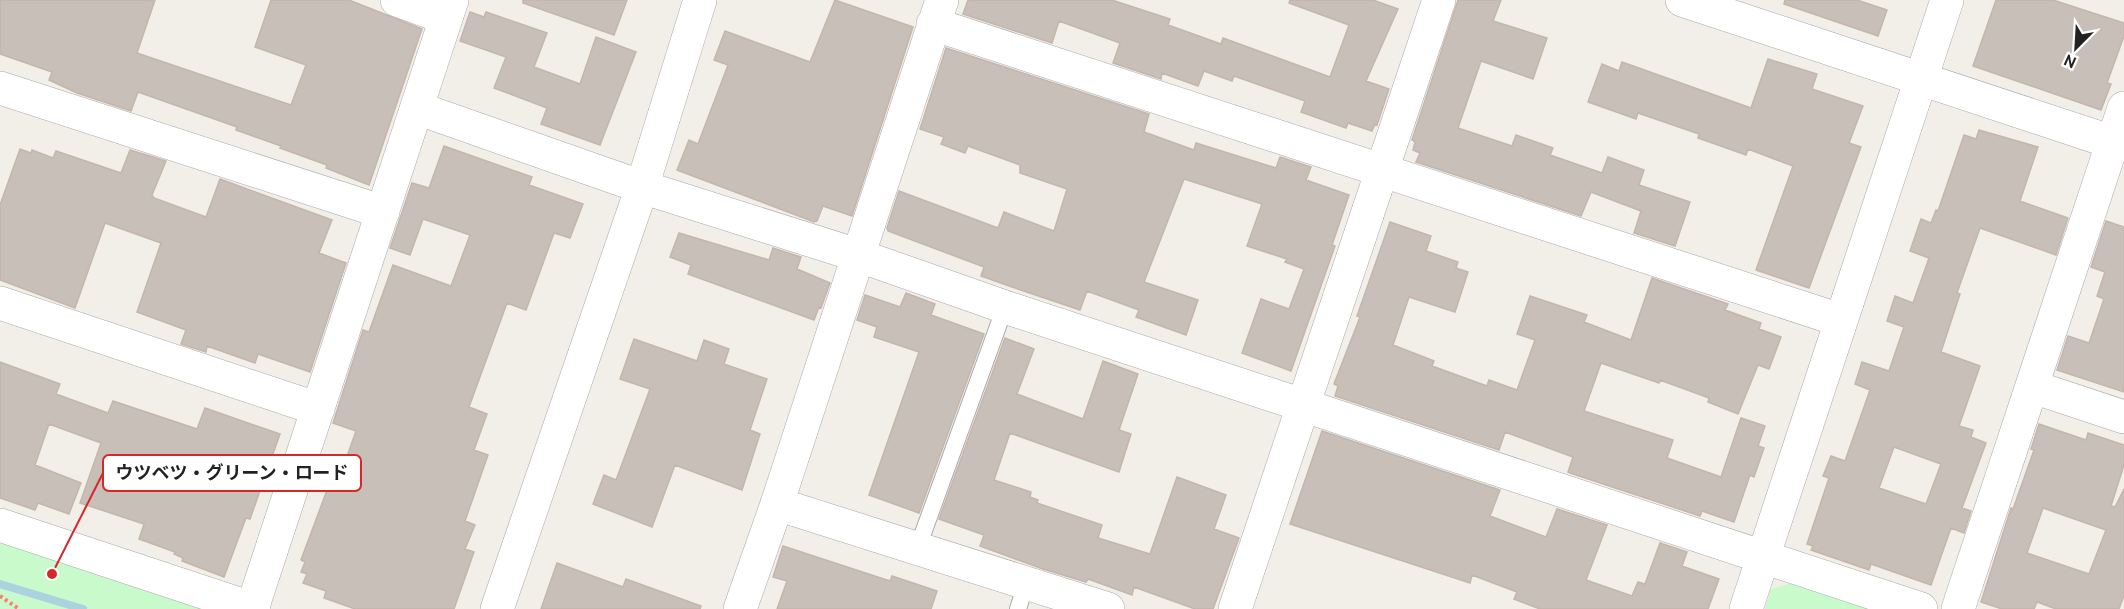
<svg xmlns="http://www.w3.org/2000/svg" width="2124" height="609" viewBox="0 0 2124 609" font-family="Cabin,'Noto Sans JP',sans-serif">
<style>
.park{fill:#c8facc}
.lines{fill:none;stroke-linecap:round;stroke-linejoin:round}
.stream{stroke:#aad3df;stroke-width:8}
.building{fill:#c7bfb8;stroke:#c4b6ab;stroke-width:1.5;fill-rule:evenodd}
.lane-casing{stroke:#a9a9a9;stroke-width:18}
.street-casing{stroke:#a9a9a9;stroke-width:34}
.path{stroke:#fa8072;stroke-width:4;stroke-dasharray:3 3;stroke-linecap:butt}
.lane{stroke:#fff;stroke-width:16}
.street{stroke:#fff;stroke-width:33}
.leader{fill:none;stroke:#d62828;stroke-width:2}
.callout-dot{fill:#d62828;stroke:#fff;stroke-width:2}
.callout{fill:#fff;stroke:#d62828;stroke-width:2}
.callout-label{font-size:18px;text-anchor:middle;font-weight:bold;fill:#222}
</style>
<rect width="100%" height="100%" fill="#f2efe9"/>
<!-- park -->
<path class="park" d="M0 539 208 609H0Z
M1799 581 1883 609H1765L1771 589Z"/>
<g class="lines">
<!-- stream -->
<path class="stream" d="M0 584 83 609"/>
</g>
<!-- building -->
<path class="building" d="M0 0H155L137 53 291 105 306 65 255 47 271 0H349L422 29 369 185 326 168 327 165 280 148 281 146 236 130 237 127 138 92 131 111 77 93 49 80 52 72 0 54Z
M523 0H627L614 35 523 3Z
M835 0 913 27 852 216 823 206 817 221 814 222 677 170 689 140 698 144 728 65 714 60 725 31 810 62Z
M968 0H1112L1170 19 1168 25 1221 44 1223 38 1330 77 1349 25 1289 3 1290 0H1373L1398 9 1366 81 1389 89 1377 125 1375 124 1372 131 1348 123 1346 128 1301 112 1305 101 1234 76 1232 81 1204 71 1198 86 1162 73 1161 79 1113 63 1120 43 1059 21 1052 43 963 14Z
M1458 0H1501L1493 21 1547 38 1533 79 1481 61 1458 128 1512 146 1516 135 1553 148 1550 155 1602 173 1608 157 1644 170 1639 185 1690 202 1675 246 1634 233 1641 211 1591 192 1581 216 1416 162 1420 153 1413 150 1415 142 1412 140Z
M1785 0H1857L1887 10 1878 36 1784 4Z
M1996 0H2053L2124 23V36L2107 83 2111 84 2101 110 1973 66Z
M470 12 484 17 486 12 547 33 534 67 580 84 596 37 636 52 600 145 541 124 547 108 494 88 506 57 460 41Z
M946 48 1149 114 1144 132 1194 150 1196 143 1276 168 1280 157 1311 167 1306 180 1349 195 1332 245 1335 246 1291 371 1242 353 1261 299 1289 309 1304 269 1285 262 1287 259 1247 246 1262 204 1184 179 1144 282 1198 300 1186 335 1136 317 1139 310 1087 291 1080 310 1012 287 981 276 984 267 888 231 887 228 899 191 998 228 1004 212 1054 231 1067 189 1020 173V165L968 146 965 153 941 144 944 137 920 129Z
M1768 59 1817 74 1812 89 1863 106 1849 143 1861 147 1809 288 1756 270 1793 166 1748 149 1746 155 1698 138 1699 134 1638 113 1636 119 1588 102 1602 64 1619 71 1622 62 1751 108Z
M1979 130 2038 147 2020 201 2068 218 2056 255 1980 228 1957 293 1960 294 1941 352 1980 366 1959 426 1973 430 1971 437 1986 443 1962 508 1971 511 1964 533 1951 528 1931 585 1871 564 1869 570 1811 550 1813 546 1807 544 1829 478 1823 476 1831 456 1845 461 1870 390 1855 384 1862 362 1889 371 1904 327 1887 321 1895 296 1913 303 1929 258 1910 251 1921 219 1931 223 1936 210 1938 211 1964 135 1976 139ZM1894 447 1941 464 1926 504 1879 488Z
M444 146 532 177 529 185 583 204 570 238 554 233 526 310 507 303 469 407 487 414 474 450 488 455 465 521 475 525 465 549 474 552 454 609H355L324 598 326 591 303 583 307 574 301 572 305 562 301 560 333 474 340 476 356 431 333 423 363 330 369 332 393 265 451 286 470 235 423 219 410 255 390 248 412 183 429 188Z
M20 149 31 153 32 150 53 158 56 151 121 173 130 150 166 161 152 195 154 198 206 217 220 179 332 220 319 253 346 263 310 372 258 354 255 363 207 346 206 352 181 344 186 330 137 312 161 243 105 223 75 308 0 280V205Z
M2106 221 2124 227V392L2057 370 2068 336 2089 343 2104 299 2097 296 2105 272 2091 267Z
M1390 222 1431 236 1426 251 1458 262 1456 268 1468 272 1455 312 1409 297 1393 345 1434 361 1432 366 1487 386 1489 380 1517 390 1535 340 1517 334 1530 296 1587 315 1584 322 1631 340 1652 278 1728 304 1725 310 1761 323 1759 329 1781 337 1769 369 1758 365 1738 414 1708 402 1709 398 1660 380 1659 383 1601 363 1584 411 1673 440 1667 458 1721 477 1741 418 1765 426 1758 446 1764 448 1754 477 1750 475 1734 522 1702 511 1700 516 1570 473 1568 472 1573 457 1505 432 1499 450 1335 396 1338 386 1334 384 1360 317 1357 316Z
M679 233 769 260 773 248 801 257 797 269 830 283 821 308 819 307 814 320 688 274 691 265 670 257Z
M906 293 935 304 931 315 984 334 919 513 869 495 919 352 874 337 877 327 857 320 865 295 900 307Z
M1005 338 1034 349 1017 394 1083 419 1103 361 1138 374 1119 430 1131 434 1119 472 1010 433 994 480 1031 492 1030 497 1038 500 1037 503 1102 525 1098 538 1150 554 1177 477 1226 495 1214 529 1239 538 1213 609H1195L1134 587 1132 595 1088 579 1086 582 1043 569 980 546 984 535 939 519Z
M634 339 697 361 704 340 729 349 724 364 767 379 750 430 760 434 742 490 675 465 652 527 593 504 604 475 616 480 650 389 620 379Z
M0 362 60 384 56 394 108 413 113 401 197 429 205 408 280 434 250 519 246 518 224 577 182 561 183 558 174 554 175 552 139 539 144 524 80 503 101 443 49 424 35 465 81 483 69 514 38 503 35 510 0 498Z
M2039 424 2086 440 2088 433 2124 445V465L2111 506 2115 507 2124 489V595L2119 609H2056L2037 602 2034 609H2002L1981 602 2011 508 2013 509 2034 450 2031 449ZM2043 508 2106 530 2089 574 2027 553Z
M1322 431 1500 490 1490 516 1546 537 1557 509 1607 525 1586 580 1632 596 1638 582 1645 584 1660 543 1687 552 1682 566 1719 579 1708 609H1540L1514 599 1517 592 1472 575 1470 583 1290 524Z
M783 546 890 581 892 576 937 591 931 609H777L787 581 773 577Z
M557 563 623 587 626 579 701 606 700 609H541Z"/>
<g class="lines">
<defs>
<path id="lane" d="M918 547 1005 307
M1018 609 1026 584"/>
<path id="street" d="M397 0 446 18
M1682 0 2124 146
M933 24 1840 320
M0 88 383 212
M417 108 642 187 857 255 1005 307 1921 609
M0 303 318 409
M2033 387 2124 417
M777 504 1108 609
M0 525 254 609
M252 609 452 0
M497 609 642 187 700 0
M740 609 777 504 942 0
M1235 609 1439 0
M1746 609 1947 0
M1958 609 2124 108"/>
</defs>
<!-- lane casing -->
<use href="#lane" class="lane-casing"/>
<!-- street casing -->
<use href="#street" class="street-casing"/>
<!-- path -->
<path class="path" d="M0 596 19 609"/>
<!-- lane -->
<use href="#lane" class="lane"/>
<!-- street -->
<use href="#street" class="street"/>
</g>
<!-- callouts -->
<path class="leader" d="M52 574L103 473"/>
<circle class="callout-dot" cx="52" cy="574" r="6"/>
<rect class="callout" x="103" y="455" width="258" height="36" rx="6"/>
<g class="callout-label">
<text x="232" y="479">ウツベツ・グリーン・ロード</text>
</g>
<!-- north arrow -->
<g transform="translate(2076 48) rotate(204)" stroke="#ffffff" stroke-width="4.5" paint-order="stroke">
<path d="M0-4.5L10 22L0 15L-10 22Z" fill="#222222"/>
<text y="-9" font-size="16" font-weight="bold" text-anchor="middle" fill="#222222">N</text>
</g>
</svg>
